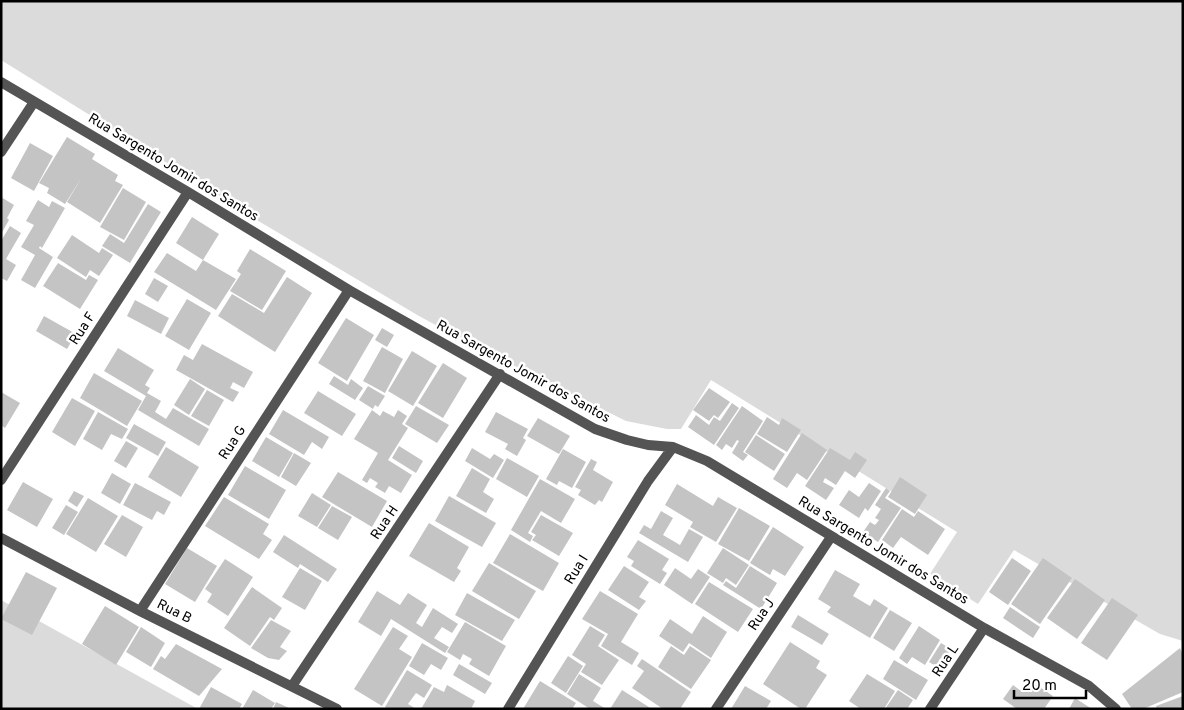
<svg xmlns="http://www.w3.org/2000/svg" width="1184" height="710" viewBox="0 0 1184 710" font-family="Overpass,sans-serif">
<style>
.green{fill:#dbdbdb}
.building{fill:#c4c4c4}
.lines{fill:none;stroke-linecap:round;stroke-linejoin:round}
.street{stroke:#545454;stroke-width:10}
.labels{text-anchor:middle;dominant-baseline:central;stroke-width:5;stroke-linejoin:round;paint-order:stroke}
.street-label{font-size:14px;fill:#000;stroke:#fff}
</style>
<rect width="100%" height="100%" fill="#fff"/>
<!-- green -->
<path class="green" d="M1 1H1183V641L1160 634 1014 550 978 604 930 574 957 532 711 380 681 429H667L626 421 478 348 419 316 255 219 201 184 1 60Z
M1 600 198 709H1Z"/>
<!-- building -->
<path class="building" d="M67 137 95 154 92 159 118 175 115 181 123 185 100 223 67 202 82 177 65 204 47 193 49 188 39 183Z
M30 143 53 156 34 191 11 178Z
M123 188 146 202 124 240 100 227Z
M1 197 14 205 7 218 9 220 1 234Z
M38 200 49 207 52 201 65 208 42 248 40 246 39 248 53 257 35 288 21 280 35 255 21 247 34 225 26 221Z
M148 204 161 212 130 263 102 246 110 234 124 243Z
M192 217 219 234 203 260 236 279 216 310 154 272 167 253 196 271 203 260 176 243Z
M10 226 21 233 6 259 16 265 7 281 1 278V241Z
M72 235 99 253 102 248 113 255 99 276 90 270 86 277 57 258Z
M250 249 286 271 262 310 230 291 241 274 237 271Z
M58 263 86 280 89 275 98 280 80 309 43 286Z
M287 277 312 293 275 352 218 316 232 294 264 313Z
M154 278 168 286 158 302 145 294Z
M187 299 211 313 189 350 165 336Z
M135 300 169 318 161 334 127 316Z
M44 316 76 334 67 349 36 331Z
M346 318 374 335 347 381 318 363Z
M382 328 394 335 387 347 375 340Z
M202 344 253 372 244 388 233 382 230 388 239 392 233 402 176 370 184 355 193 360Z
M382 347 403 359 385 393 363 381Z
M118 348 154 370 145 385 150 388 147 393 161 401 155 412 166 419 173 408 209 429 199 446 138 410 146 396 104 371Z
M412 351 437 366 413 406 388 391Z
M443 363 467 378 443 418 418 403Z
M94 373 142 401 127 426 80 398Z
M334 376 348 385 351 379 363 388 355 400 329 384Z
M190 379 205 389 189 415 174 405Z
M368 386 385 396 378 407 375 405 373 409 359 400Z
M709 388 730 402 718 418 714 415 709 421 693 410Z
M207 390 224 400 209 426 191 416Z
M318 391 356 414 342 436 304 413Z
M1 392 20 403 5 428 1 425Z
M72 398 95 411 75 446 52 432Z
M732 403 739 408 714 445 688 427 696 415 709 425 714 417 720 421Z
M416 406 449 425 437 443 405 424Z
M742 406 763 421 743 452 748 455 743 461 732 453 739 441 737 440 732 448 726 444 722 450 716 445Z
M283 410 329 437 322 449 312 442 304 455 269 434Z
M372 410 380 416 383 411 394 417 398 410 407 416 402 424 408 428 388 460 412 475 401 493 389 486 385 493 375 487 378 483 370 478 367 483 362 480 378 453 354 439Z
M98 412 128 429 122 439 111 434 102 450 83 439Z
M496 412 528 429 523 438 526 440 517 456 505 449 508 444 485 432Z
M767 417 779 425 782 418 801 430 787 452 757 434Z
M538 418 570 436 559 454 527 436Z
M134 424 166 442 158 456 126 438Z
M802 433 827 450 807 480 797 473 787 488 773 479Z
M756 435 785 454 774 471 745 452Z
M266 437 293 453 279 477 252 461Z
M126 441 138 448 126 468 114 461Z
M399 446 423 461 416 473 392 458Z
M166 447 199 467 181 497 148 477Z
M472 448 490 459 494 454 504 460 493 478 465 461Z
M830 448 850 460 855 452 867 460 855 478 845 471 836 485 825 478 823 482 834 488 826 500 805 486Z
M563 449 586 462 572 488 559 481 557 485 546 479Z
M294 453 311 463 296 486 281 477Z
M507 458 539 476 527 497 496 479Z
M591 459 597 462 593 470 613 482 602 502 599 500 595 505 578 495 581 490 575 487Z
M245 466 286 490 269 519 228 495Z
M472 468 490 479 483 492 494 499 486 513 456 496Z
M338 472 387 501 372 527 322 497Z
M112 473 131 484 120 504 101 493Z
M900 477 927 495 915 514 888 497Z
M540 479 575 499 561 523 541 511 528 533 533 536 530 542 511 530Z
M23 482 53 499 37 527 7 510Z
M135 483 171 502 164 515 157 511 152 520 123 505Z
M869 483 881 491 868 511 865 508 859 518 839 505 849 490 859 497Z
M677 484 713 506 718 497 737 508 716 542 690 527 693 522 665 505Z
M886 488 890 491 885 498 901 508 878 542 863 532 870 522 875 525 879 520 875 518 881 509 875 505Z
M74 491 84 496 77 507 68 501Z
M312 493 331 505 317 527 298 516Z
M449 496 496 523 482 547 435 521Z
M224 497 269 524 263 534 272 540 259 559 205 526Z
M88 498 118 516 96 552 66 534Z
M66 505 78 512 64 535 52 528Z
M332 506 352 517 338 540 318 528Z
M739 508 770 526 749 561 718 544Z
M902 509 914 517 918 511 945 529 928 555 901 537 893 548 882 540Z
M661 511 673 518 663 535 680 545 689 529 703 537 688 562 639 533 644 525 651 529Z
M122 515 143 527 126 557 104 544Z
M541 515 573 533 559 556 532 540 536 535 531 532Z
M429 523 469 547 457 568 461 571 454 582 409 556Z
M773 527 804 547 785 576 773 569 770 575 750 563Z
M510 534 559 563 543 591 493 563Z
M284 535 337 569 328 582 300 564 298 568 273 552Z
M638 540 669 559 662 570 667 573 660 584 631 566 634 561 627 557Z
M187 548 217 566 195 602 165 584Z
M723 548 749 565 736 585 726 578 723 583 707 573Z
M1012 558 1031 571 1008 605 989 592Z
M1043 558 1072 578 1040 624 1011 604Z
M225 559 253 577 228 616 207 602 212 594 205 589Z
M489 563 536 591 519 619 472 591Z
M624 566 649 582 639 597 646 601 639 610 608 590Z
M750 566 777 583 761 609 723 585 726 581 736 588Z
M300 568 322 581 305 610 282 597Z
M675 568 691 579 698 569 710 577 692 604 664 585Z
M835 570 860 584 853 596 870 606 874 599 888 608 870 638 827 612 831 607 818 599Z
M26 572 57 588 32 635 1 619Z
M1075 579 1105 600 1077 639 1047 618Z
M709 582 753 609 738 632 695 604Z
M252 587 282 608 274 620 270 617 250 646 224 628Z
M377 591 400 605 408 593 427 605 416 623 422 627 433 608 458 624 452 633 442 627 434 638 449 647 445 653 391 619 381 636 358 622Z
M600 591 638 614 621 642 639 653 632 665 601 646 608 634 582 619Z
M467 593 515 620 502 641 455 615Z
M1112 598 1138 615 1107 660 1081 643Z
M105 606 139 627 116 665 82 644Z
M1010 607 1040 627 1033 638 1003 618Z
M890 610 912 623 894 651 873 638Z
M798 615 829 634 822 645 791 627Z
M703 616 727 632 711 658 689 643 683 652 659 636 670 619 692 634Z
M271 620 291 631 280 647 287 651 279 660 268 658 251 648Z
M465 622 506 646 489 676 469 664 472 659 463 654 460 660 447 652Z
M590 626 605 635 598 646 619 660 602 685 581 672 586 664 572 655Z
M919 626 940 640 925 665 912 657 907 664 899 658Z
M141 627 165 643 151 667 126 652Z
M393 627 408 636 399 649 412 657 382 706 354 689Z
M790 642 820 661 816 668 827 675 805 709H801L763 684Z
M422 643 448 658 441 670 431 664 424 675 409 666Z
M941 643 951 649 939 668 929 662Z
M176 644 222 669 199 696 153 669 161 656 165 659Z
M671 646 684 655 690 646 711 660 691 689 658 667Z
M1180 648 1183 655V692L1143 709H1132L1122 694Z
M568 656 583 666 566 693 551 683Z
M642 659 691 692 680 709H663L632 688 644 671 637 666Z
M894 660 928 680 916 700 883 679Z
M459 664 492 683 485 694 453 675Z
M407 670 432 685 424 698 416 693 408 704 416 709H388L385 707Z
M579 674 601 688 593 701 606 709H590L567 694Z
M867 674 895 691 884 709H861L849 701Z
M540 681 576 703 572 709H523Z
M1035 684 1053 696 1044 709H1017L1003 699 1013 685 1021 691 1025 686 1030 690Z
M447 685 475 701 471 709H421L434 687 444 692Z
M745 686 771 701 766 709H731Z
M211 687 242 704 239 709H199Z
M253 690 275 703 271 709H242Z
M622 690 652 709H610Z
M898 690 913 700 907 709H885Z
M1183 696V709H1157L1156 706Z
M1075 698 1092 709H1069Z
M276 702 291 709H273Z"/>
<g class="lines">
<!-- street -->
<path class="street" d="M1 82 188 192 349 290 595 429 627 440 648 445 673 447 707 461 984 628 1089 686 1116 709
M1 152 34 102
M1 480 188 192
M1 538 140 611 337 709
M140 611 349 290
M292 686 500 374
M508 709 648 481 673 447
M716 709 831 537
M930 709 984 628"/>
</g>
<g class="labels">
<!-- street labels -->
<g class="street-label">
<text transform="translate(173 168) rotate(31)">Rua Sargento Jomir dos Santos</text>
<text transform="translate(83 329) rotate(-57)">Rua F</text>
<text transform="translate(523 372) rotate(29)">Rua Sargento Jomir dos Santos</text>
<text transform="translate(233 443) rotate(-57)">Rua G</text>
<text transform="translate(385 523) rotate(-56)">Rua H</text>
<text transform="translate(883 551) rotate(31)">Rua Sargento Jomir dos Santos</text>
<text transform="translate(577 570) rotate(-58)">Rua I</text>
<text transform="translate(174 612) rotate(26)">Rua B</text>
<text transform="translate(762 615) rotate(-56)">Rua J</text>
<text transform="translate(946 661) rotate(-56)">Rua L</text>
</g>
</g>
<!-- border -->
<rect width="1184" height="710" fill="none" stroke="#000000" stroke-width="5"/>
<!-- scale -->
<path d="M1014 690v8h72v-8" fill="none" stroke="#000000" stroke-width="2.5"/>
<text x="1022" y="690" font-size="15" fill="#000000" stroke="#ffffff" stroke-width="4" paint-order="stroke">20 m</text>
</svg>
